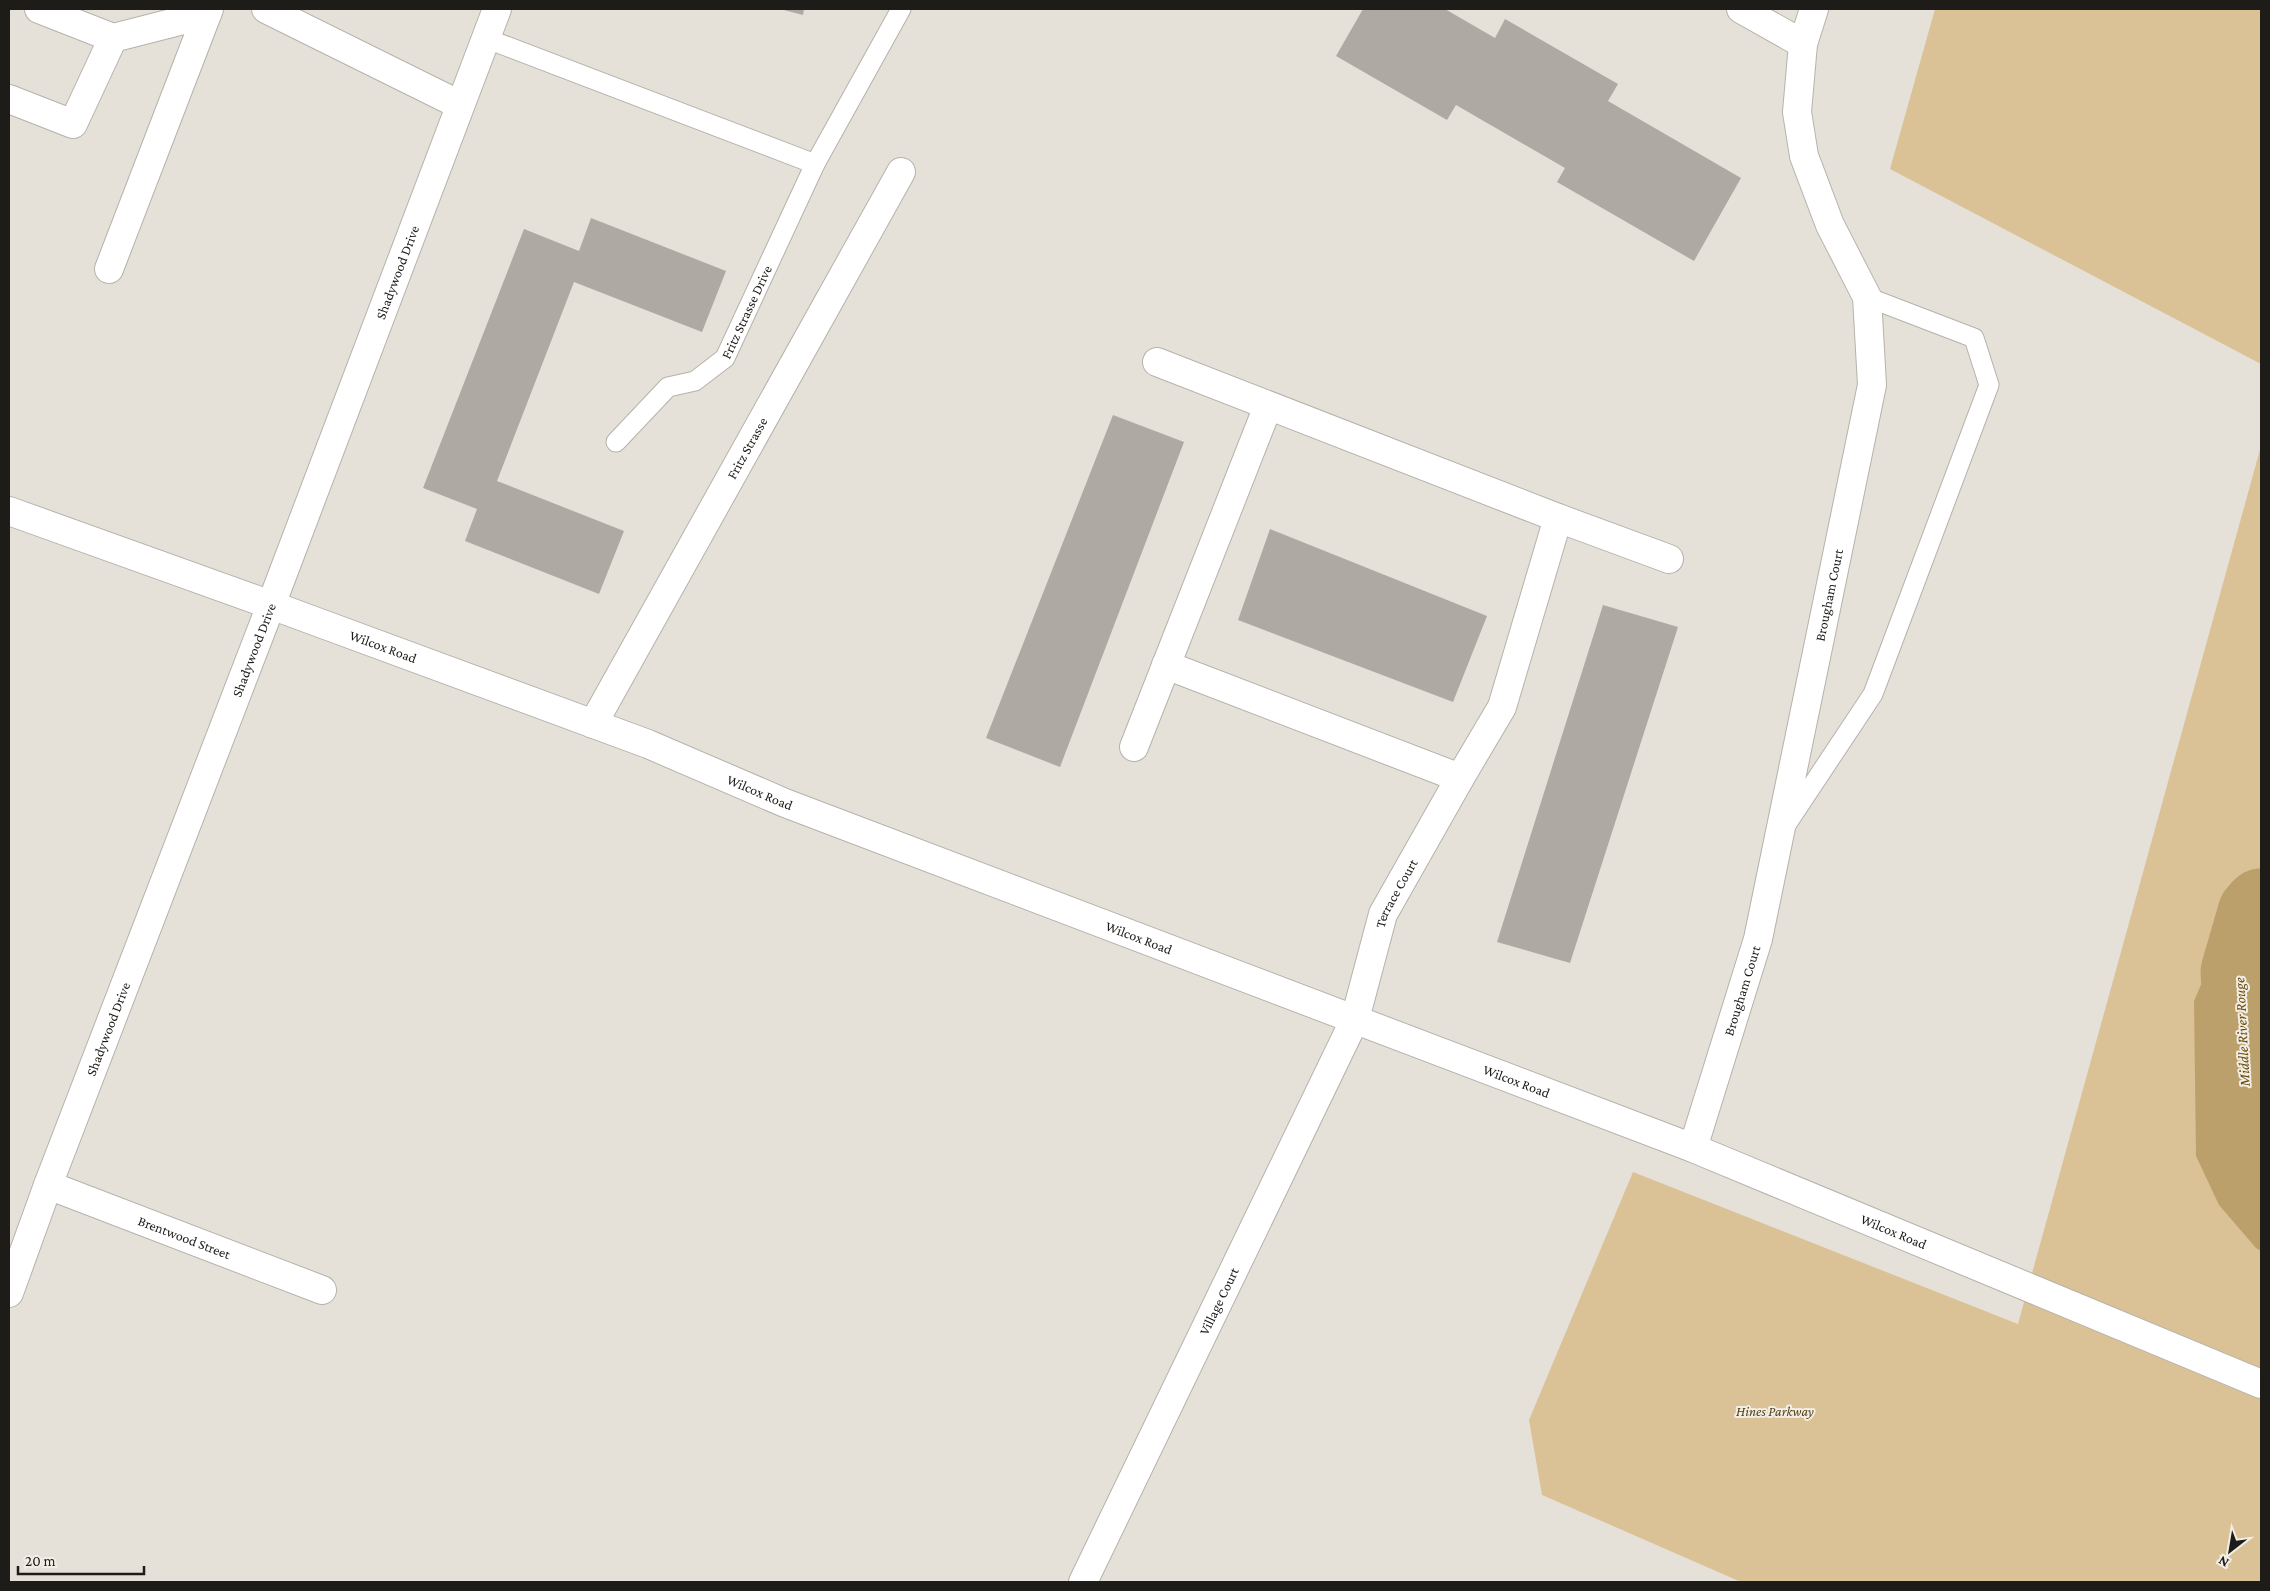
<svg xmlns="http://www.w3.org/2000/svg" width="2270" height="1591" viewBox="0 0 2270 1591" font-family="'Crimson Pro',serif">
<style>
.green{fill:#dbc296}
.water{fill:#bca06c}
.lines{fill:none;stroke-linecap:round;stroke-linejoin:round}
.river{stroke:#bca06c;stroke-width:75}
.building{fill:#aea9a2}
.lane-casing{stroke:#b6b2ab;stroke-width:21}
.street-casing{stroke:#b6b2ab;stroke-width:30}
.secondary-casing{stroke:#b6b2ab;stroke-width:30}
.lane{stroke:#fff;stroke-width:19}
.street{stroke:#fff;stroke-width:28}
.secondary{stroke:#fff;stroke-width:28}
.labels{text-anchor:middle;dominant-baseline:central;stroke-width:4;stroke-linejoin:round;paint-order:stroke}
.street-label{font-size:14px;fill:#1e1c19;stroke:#f2eee6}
.park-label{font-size:14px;font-style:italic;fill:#523e14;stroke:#f2eee6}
.water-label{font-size:15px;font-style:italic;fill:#6a4d0d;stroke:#f2eee6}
</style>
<rect width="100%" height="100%" fill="#e5e1d9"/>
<!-- green -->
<path class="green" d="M1935 9H2261V364L1890 169Z
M2261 446V1582H1741L1542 1495 1529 1420 1633 1172 2018 1324Z"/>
<!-- water -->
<path class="water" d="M2255 913 2261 918V1251L2256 1248 2219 1205 2196 1156 2194 1001 2215 952 2241 916Z"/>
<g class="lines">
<!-- river -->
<path class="river" d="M2261 906 2255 913 2238 972 2242 1029V1086L2261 1129"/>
</g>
<!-- building -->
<path class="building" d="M780 9H804L803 15Z
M1363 9H1445L1495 38 1505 19 1618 84 1608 101 1741 178 1694 261 1557 182 1565 168 1456 105 1447 120 1336 56Z
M591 218 726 271 702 332 574 282 497 481 624 531 599 594 465 541 477 509 423 488 524 229 579 251Z
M1113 415 1184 442 1060 767 986 738Z
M1270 529 1487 616 1453 702 1238 620Z
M1603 605 1678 627 1570 963 1497 942Z"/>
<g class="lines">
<defs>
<g id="lane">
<path d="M485 38 815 164"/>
<path id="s1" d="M616 442 668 387 695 381 725 358 815 164 901 9"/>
<path d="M1786 825 1873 694 1989 385 1974 338 1867 297"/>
</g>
<g id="street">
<path d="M39 9 113 38 207 14"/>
<path d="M266 9 460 105"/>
<path d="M1741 9 1803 44 1814 9"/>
<path d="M9 99 73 124 113 38"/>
<path d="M109 269 209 9"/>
<path d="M1157 362 1558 518"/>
<path d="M1166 665 1460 778"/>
<path id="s2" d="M593 724 901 172"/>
<path d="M1134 747 1268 406"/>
<path id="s3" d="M1693 1148 1758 939 1872 385 1867 297 1830 225 1804 156 1797 112 1803 44"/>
<path id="s4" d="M48 1185 322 1290"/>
<path id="s5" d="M9 1293 48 1185 271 605 497 9"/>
<path id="s6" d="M1083 1582 1355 1019 1383 914 1460 778 1502 707 1558 518 1669 559"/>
</g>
<g id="secondary">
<path id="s7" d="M9 511 271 605 648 744 785 803 1693 1148 2261 1384"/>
</g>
</defs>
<!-- lane casing -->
<use href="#lane" class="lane-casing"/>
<!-- street casing -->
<use href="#street" class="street-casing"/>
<!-- secondary casing -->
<use href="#secondary" class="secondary-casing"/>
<!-- lane -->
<use href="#lane" class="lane"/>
<!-- street -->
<use href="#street" class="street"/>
<!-- secondary -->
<use href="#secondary" class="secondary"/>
</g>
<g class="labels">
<!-- street labels -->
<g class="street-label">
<text stroke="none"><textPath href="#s5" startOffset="1092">Shadywood Drive</textPath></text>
<text stroke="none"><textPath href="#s1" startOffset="192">Fritz Strasse Drive</textPath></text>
<text stroke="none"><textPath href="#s2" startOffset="316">Fritz Strasse</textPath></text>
<text stroke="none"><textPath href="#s3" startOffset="570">Brougham Court</textPath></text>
<text stroke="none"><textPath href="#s7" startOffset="398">Wilcox Road</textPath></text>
<text stroke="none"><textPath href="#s5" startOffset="688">Shadywood Drive</textPath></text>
<text stroke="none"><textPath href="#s7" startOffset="802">Wilcox Road</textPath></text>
<text stroke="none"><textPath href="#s6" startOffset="758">Terrace Court</textPath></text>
<text stroke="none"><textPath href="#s7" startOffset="1208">Wilcox Road</textPath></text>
<text stroke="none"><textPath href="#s3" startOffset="165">Brougham Court</textPath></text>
<text stroke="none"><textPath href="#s5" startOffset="282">Shadywood Drive</textPath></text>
<text stroke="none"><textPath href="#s7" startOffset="1612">Wilcox Road</textPath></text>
<text stroke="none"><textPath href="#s7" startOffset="2018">Wilcox Road</textPath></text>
<text stroke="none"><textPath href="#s4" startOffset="146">Brentwood Street</textPath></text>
<text stroke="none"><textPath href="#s6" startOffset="312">Village Court</textPath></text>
</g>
<!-- park labels -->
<g class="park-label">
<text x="1775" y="1411">Hines Parkway</text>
</g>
<!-- water labels -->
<g class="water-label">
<text transform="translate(2242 1032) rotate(-93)">Middle River Rouge</text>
</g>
</g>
<!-- border -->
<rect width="2270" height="1591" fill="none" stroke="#1e1c19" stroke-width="20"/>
<!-- north arrow -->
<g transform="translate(2230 1551) rotate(211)" stroke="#f2eee6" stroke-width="4" paint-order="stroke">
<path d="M0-4L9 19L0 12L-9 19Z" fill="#1e1c19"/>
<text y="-8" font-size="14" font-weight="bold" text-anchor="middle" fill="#1e1c19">N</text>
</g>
<!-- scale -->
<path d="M18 1566v8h126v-8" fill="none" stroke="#1e1c19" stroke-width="2.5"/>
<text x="25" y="1566" font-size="15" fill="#1e1c19" stroke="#f2eee6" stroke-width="4" paint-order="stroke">20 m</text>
</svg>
